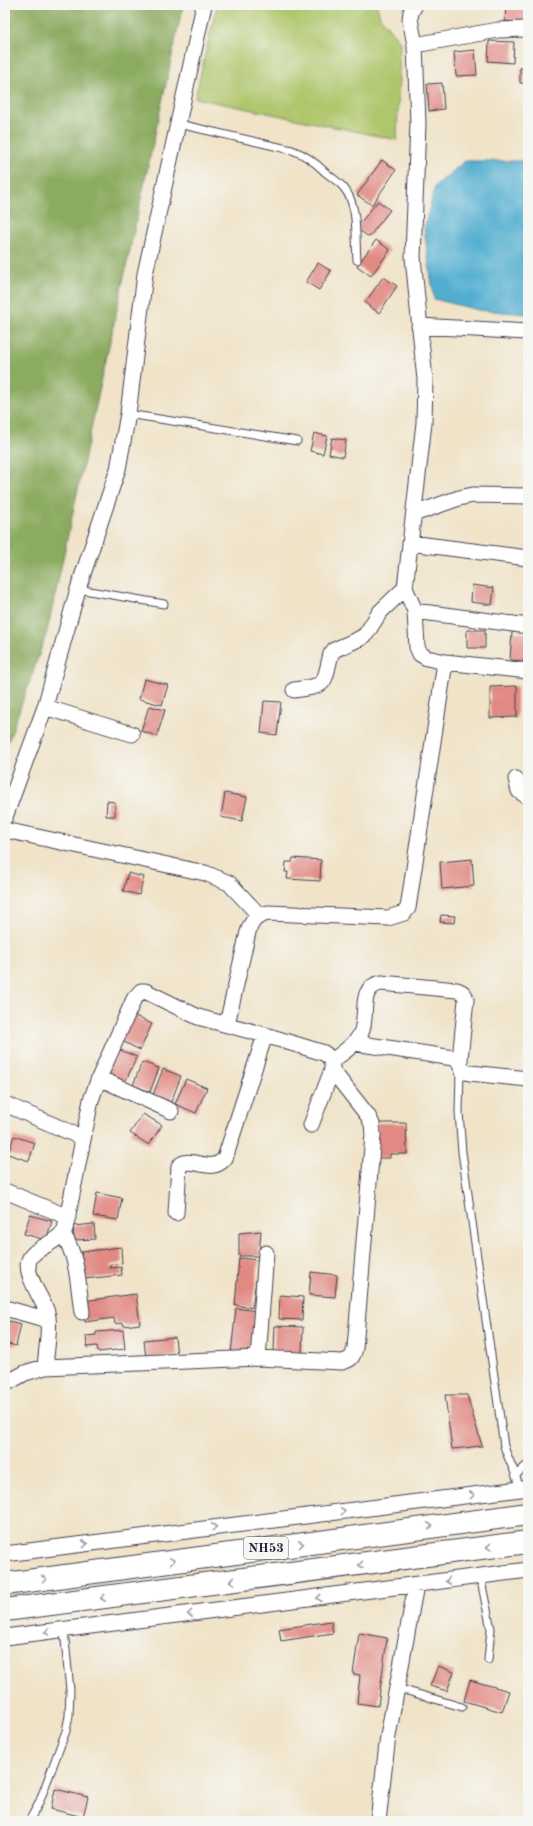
<svg xmlns="http://www.w3.org/2000/svg" width="533" height="1826" viewBox="0 0 533 1826" font-family="'Old Standard TT',serif">
<style>
.green{fill:#afc66c;stroke:#687454}
.forest{fill:#8bab60;stroke:#56664e}
.water{fill:#51aed0;stroke:#3a6886}
.building{fill:#e18983}
.lines{fill:none;stroke-linecap:round;stroke-linejoin:round}
.lane-casing{stroke:#413f50;stroke-width:9}
.street-casing{stroke:#413f50;stroke-width:17}
.highway-casing{stroke:#413f50;stroke-width:24}
.lane{stroke:#fff;stroke-width:7}
.street{stroke:#fff;stroke-width:15}
.highway{stroke:#fff;stroke-width:22}
.oneway{stroke:#9c9ca7}
.labels{text-anchor:middle;dominant-baseline:central;stroke-width:3;stroke-linejoin:round;paint-order:stroke}
.shield{fill:#f6f6f2;stroke:#626272;stroke-width:1}
.shield-label{font-size:13px;font-weight:bold;fill:#22223b}
</style>
<rect width="100%" height="100%" fill="#f6f6f2"/>
<filter id="ink" filterUnits="userSpaceOnUse"><feTurbulence type="fractalNoise" baseFrequency=".025" numOctaves="2"/><feDisplacementMap in="SourceGraphic" scale="8" xChannelSelector="R" yChannelSelector="G"/><feConvolveMatrix kernelMatrix="1 2 1 2 8 2 1 2 1" color-interpolation-filters="sRGB"/></filter>
<filter id="wash" filterUnits="userSpaceOnUse"><feTurbulence type="fractalNoise" baseFrequency=".012" numOctaves="4" result="noise"/><feDisplacementMap in="SourceGraphic" scale="16" xChannelSelector="R" yChannelSelector="G"/><feGaussianBlur stdDeviation="0.9" result="paint"/><feColorMatrix in="noise" values="0 0 0 0 0 0 0 0 0 0 0 0 0 0 0 0 0 1.4 0 .05"/><feComposite in="paint" operator="in"/></filter>
<g filter="url(#wash)">
<rect width="100%" height="100%" fill="#f0e3c8"/>
<!-- green -->
<path class="green" d="M217 5H377L380 17 400 42 397 140 195 98Z"/>
<!-- forest -->
<path class="forest" d="M5 5H183L47 632 5 751Z"/>
<!-- water -->
<path class="water" d="M465 161H528V314L478 310 434 299 424 229 435 186Z"/>
<g id="blocks">
<!-- building -->
<path class="building" d="M506 5H528V23L505 21Z
M489 41 514 42 513 63 488 61Z
M475 50 477 75 456 76 454 52Z
M520 68H528V83H520Z
M442 83 444 109 429 111 427 84Z
M382 160 396 170 372 205 357 195Z
M378 201 390 210 369 237 356 228Z
M376 240 390 250 371 276 357 266Z
M318 263 331 271 319 290 306 282Z
M383 277 397 286 379 313 365 303Z
M314 433 327 436 323 454 310 451Z
M332 438 346 440 343 457 329 454Z
M472 585 494 588 492 605 471 602Z
M467 630H485V648H467Z
M512 632 528 633V661L510 660Z
M144 679 168 685 162 705 139 699Z
M517 686V717L490 718V687Z
M264 701 281 702 277 735 261 733Z
M149 706 165 710 157 736 141 731Z
M225 793 247 797 242 821 221 817Z
M107 801 115 802V816H106Z
M293 858 321 860 320 881 287 879 288 872H285L286 862H292Z
M472 859 474 886 442 889 440 862Z
M128 873 144 877 139 895 123 891Z
M441 915 455 916 454 923 440 922Z
M131 1014 152 1024 140 1050 118 1039Z
M118 1049 137 1057 123 1086 104 1077Z
M142 1062 159 1068 150 1092 133 1085Z
M163 1069 181 1076 171 1102 153 1095Z
M186 1079 207 1088 196 1113 175 1104Z
M143 1114 162 1125 149 1145 130 1133Z
M377 1123H406L407 1154H390V1158H377Z
M14 1136 35 1143 29 1161 8 1154Z
M97 1193 122 1198 118 1220 93 1216Z
M30 1215 52 1221 46 1240 24 1234Z
M94 1224 95 1239 74 1240 73 1226Z
M261 1231 259 1256H239V1233Z
M121 1247 122 1263 110 1265V1268L121 1267 122 1275 84 1279 81 1252Z
M239 1258 259 1260 252 1308 235 1305Z
M311 1272 337 1275 335 1297 309 1295Z
M136 1294 140 1324 124 1326 123 1323 115 1324 114 1318 85 1322 83 1301Z
M280 1295 303 1297 302 1320 279 1319Z
M236 1308 256 1311 251 1355 231 1353Z
M5 1320 21 1324 16 1346 5 1343Z
M275 1326 303 1327 302 1353 274 1352Z
M123 1330 125 1349 98 1352 97 1346 87 1347 86 1336 96 1335V1332Z
M175 1337 177 1356 146 1359 144 1340Z
M445 1395H467L482 1446 452 1449Z
M331 1621 333 1633 281 1641 279 1629Z
M359 1633 387 1638 378 1706 357 1703 360 1675 353 1674Z
M438 1666 454 1672 447 1691 430 1686Z
M470 1680 509 1691 502 1712 464 1701Z
M55 1789 88 1797 83 1817 51 1809Z"/>
</g>
</g>
<g filter="url(#ink)">
<use href="#blocks" fill-opacity="0" stroke="#413f50" stroke-width="1"/>
<g class="lines">
<defs>
<path id="lane" d="M179 124 292 150C306 155 315 162 325 172 331 177 339 182 344 188 359 206 355 237 357 260
M128 414 297 441
M78 589 164 604
M460 1070 459 1112 462 1152 504 1446C509 1463 517 1472 519 1489
M517 1474 528 1464
M480 1576 491 1629 488 1660
M397 1688 462 1707
M29 1821 39 1803 66 1731 69 1716 70 1690 64 1630"/>
<path id="street" d="M415 5 411 12 410 19 415 45 418 123 413 257 425 380 424 423 405 588 415 611 417 647 420 654 427 658 445 662 528 671
M415 45 498 30 528 29
M419 326 528 332
M414 514 459 498 473 495 528 496
M410 543 528 558
M415 611 528 626
M294 690C328 685 323 686 331 654L334 650 361 638 366 634 380 612 405 588
M45 707 132 734
M516 779 519 791 528 797
M5 817 45 707 78 589 118 469 128 414 145 274 204 5
M5 830 205 873 229 883 259 915
M227 1024 248 932C252 920 256 916 268 913L388 918 404 913 408 908 445 662
M355 1043 460 1059
M332 1061C342 1053 356 1045 361 1033 369 1014 357 988 381 983L457 990C463 992 465 994 466 1000L460 1059V1065L463 1071 470 1073 528 1079
M99 1078 134 999 141 991H145L198 1017 265 1035 324 1053C331 1058 332 1061 332 1070L311 1125
M5 1104 83 1138
M5 1191 68 1217
M176 1213 179 1166C192 1154 210 1176 225 1158L265 1035
M63 1234C78 1257 78 1285 82 1312
M5 1308 48 1320
M258 1358 266 1253
M45 1367 258 1358 342 1362C351 1360 353 1357 355 1348L373 1135 372 1124 368 1116 332 1070
M5 1384 25 1373 45 1367C46 1352 51 1326 47 1312 42 1298 24 1274 29 1260 34 1247 59 1243 65 1229L91 1100 99 1078 171 1111
M5 1554 528 1488
M5 1637 528 1570
M378 1821 388 1736 416 1585"/>
<path id="highway" d="M5 1584 528 1514
M5 1610 528 1542"/>
</defs>
<!-- lane casing -->
<use href="#lane" class="lane-casing"/>
<!-- street casing -->
<use href="#street" class="street-casing"/>
<!-- highway casing -->
<use href="#highway" class="highway-casing"/>
<!-- lane -->
<use href="#lane" class="lane"/>
<!-- street -->
<use href="#street" class="street"/>
<!-- highway -->
<use href="#highway" class="highway"/>
</g>
<!-- one-way arrows -->
<defs><path id="oneway-chevron" d="M-2-3.5L2.5 0L-2 3.5" fill="none" stroke-width="1.6" stroke-linecap="round" stroke-linejoin="round"/></defs>
<g class="oneway">
<use href="#oneway-chevron" transform="translate(472 1495) rotate(-7)"/>
<use href="#oneway-chevron" transform="translate(343 1511) rotate(-7)"/>
<use href="#oneway-chevron" transform="translate(430 1526) rotate(-8)"/>
<use href="#oneway-chevron" transform="translate(214 1527) rotate(-7)"/>
<use href="#oneway-chevron" transform="translate(85 1544) rotate(-7)"/>
<use href="#oneway-chevron" transform="translate(301 1544) rotate(-8)"/>
<use href="#oneway-chevron" transform="translate(489 1547) rotate(172)"/>
<use href="#oneway-chevron" transform="translate(172 1561) rotate(-8)"/>
<use href="#oneway-chevron" transform="translate(361 1565) rotate(173)"/>
<use href="#oneway-chevron" transform="translate(44 1579) rotate(-8)"/>
<use href="#oneway-chevron" transform="translate(232 1581) rotate(173)"/>
<use href="#oneway-chevron" transform="translate(448 1581) rotate(172)"/>
<use href="#oneway-chevron" transform="translate(103 1598) rotate(173)"/>
<use href="#oneway-chevron" transform="translate(319 1598) rotate(173)"/>
<use href="#oneway-chevron" transform="translate(190 1614) rotate(173)"/>
<use href="#oneway-chevron" transform="translate(47 1632) rotate(173)"/>
</g>
</g>
<g class="labels">
<!-- shield labels -->
<rect class="shield" x="244" y="1537" width="44" height="22" rx="3"/>
<g class="shield-label">
<text x="266" y="1548">NH53</text>
</g>
</g>
<!-- margin -->
<rect width="533" height="1826" fill="none" stroke="#f6f6f2" stroke-width="20"/>
</svg>
